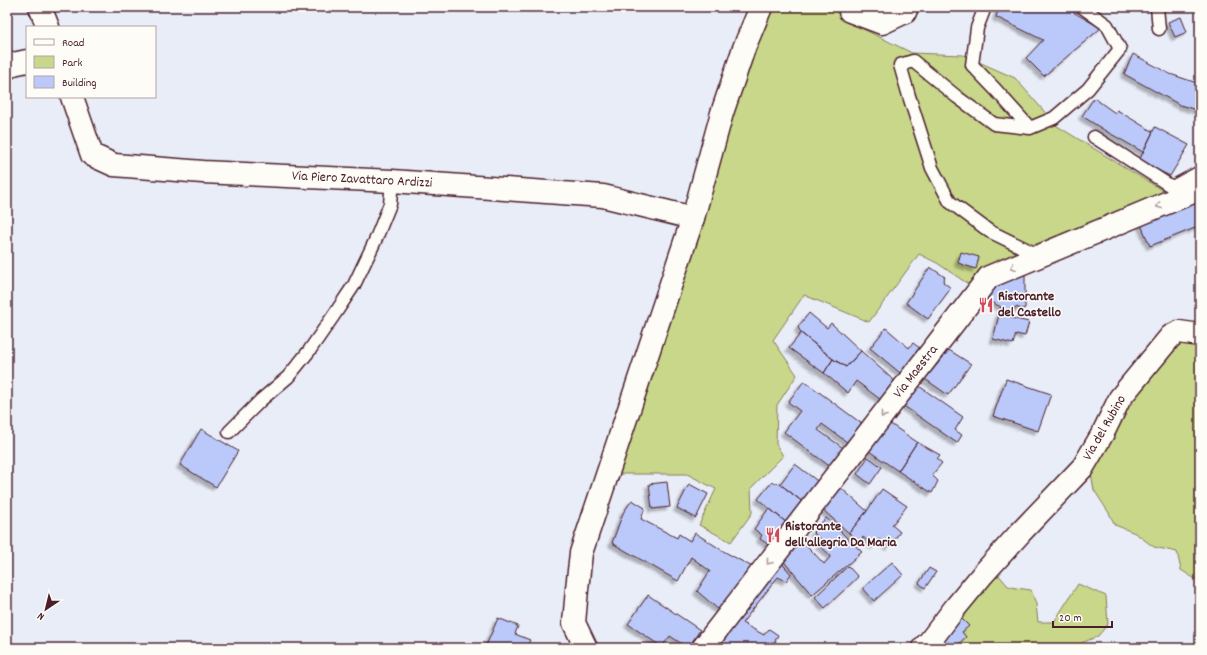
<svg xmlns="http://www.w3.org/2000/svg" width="1207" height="655" viewBox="0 0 1207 655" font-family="Dekko,sans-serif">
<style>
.green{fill:#c8d78a;stroke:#897b5a}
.building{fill:#bac9fa;stroke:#4a1f2b;filter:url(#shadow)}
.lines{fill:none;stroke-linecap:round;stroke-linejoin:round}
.lane-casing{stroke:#4a1f2b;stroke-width:15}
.street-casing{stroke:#4a1f2b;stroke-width:25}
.secondary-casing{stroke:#4a1f2b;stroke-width:25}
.lane{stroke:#fdfcf7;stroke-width:12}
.street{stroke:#fdfcf7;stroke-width:22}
.secondary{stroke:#fdfcf7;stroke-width:22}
.oneway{stroke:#ac999b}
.labels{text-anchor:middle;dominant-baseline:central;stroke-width:3;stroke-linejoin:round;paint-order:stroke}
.street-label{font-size:14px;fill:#4a1f2b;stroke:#fdfcf7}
.poi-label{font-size:14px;font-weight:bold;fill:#4a1f2b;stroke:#fdfcf7;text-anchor:start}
</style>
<defs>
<filter id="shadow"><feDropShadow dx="-3.5" dy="3.5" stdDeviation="1" flood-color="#0004"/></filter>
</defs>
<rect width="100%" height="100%" fill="#e9edf8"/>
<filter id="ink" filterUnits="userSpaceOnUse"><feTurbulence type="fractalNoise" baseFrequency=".025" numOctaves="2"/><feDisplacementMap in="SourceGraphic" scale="8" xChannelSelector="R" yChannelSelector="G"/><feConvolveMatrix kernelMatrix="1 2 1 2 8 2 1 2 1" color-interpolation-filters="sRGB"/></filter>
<g filter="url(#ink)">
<!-- green -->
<path class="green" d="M767 7H828L855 25 912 53 963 55 1015 78 1057 126 1170 195 974 288 937 263 919 254 869 322 804 295 773 340 797 375 777 405 776 444 783 456 751 488 752 513 731 542 699 525 716 489 687 474H615Z
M1200 336V582L1181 570 1177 552 1154 547 1135 533 1115 525 1109 513 1094 490 1089 462 1172 338Z
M997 573 1008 586 1016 588 1031 590 1036 604 1038 622H1054L1078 584 1106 596 1108 624 1098 636 1070 648H927Z"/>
<!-- building -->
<path class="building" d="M999 7H1064L1101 28 1044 76 1026 58 1043 40 996 17Z
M1181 17 1187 32 1175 37 1168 22Z
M1133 54 1170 74 1200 84V111L1180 105 1124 74Z
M1094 98 1115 113 1117 110 1153 132 1143 152 1104 130 1082 116Z
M1155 127 1189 145 1170 176 1139 161Z
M1200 196V226L1150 246 1139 220Z
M961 252 979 257 976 269 958 263Z
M930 267 945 277 943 282 951 288 928 319 906 303Z
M1025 272V308L1022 309 1015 307 1011 318 1029 322 1025 336 1016 334 1013 344 993 339 1001 307 984 298 1008 274Z
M809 313 827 328 831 323 861 351 846 367 833 359 801 333 798 327Z
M886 328 909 348 913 343 925 352 905 377 870 348Z
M801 333 833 359 824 373 789 348Z
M949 350 971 364 948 395 925 379Z
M861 351 899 385 885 403 856 381 848 393 824 373 833 359 846 367Z
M1006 379 1051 394 1038 431 993 416Z
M804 381 865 426 851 445 822 424 818 430 846 450 832 468 784 432 800 411 788 402Z
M919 386 963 417 955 430 962 435 957 443 904 406Z
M889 423 917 442 898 471 869 451Z
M201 429 238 451 216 487 180 465Z
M917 442 940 455 937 459 942 463 932 475 938 481 932 493 898 471Z
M868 457 882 467 870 484 857 474Z
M795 464 820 483 804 503 780 484Z
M667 482 670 507 652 509 649 484Z
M772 482 780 484 804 503 788 524 758 499Z
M689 484 708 494 696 518 677 508Z
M841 488 867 511 849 533 823 510Z
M882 489 907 506 892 525 900 532 889 547 879 539 874 546 863 537 861 543 849 533 867 511Z
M632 500 645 508 641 519 677 538 679 534 690 541 695 533 725 552 756 569 720 611 697 591 710 571 691 557 678 581 612 543 623 513Z
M769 508 788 524 771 546 760 539 762 535 754 529Z
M826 518 862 552 812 595 781 558 799 537 824 564 831 556 819 545 822 541 813 532Z
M779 560 791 574 786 581 778 577 742 623 764 635 769 629 778 635 775 641 783 648H710Z
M892 562 903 575 874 601 863 588Z
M848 566 858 577 825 608 815 597Z
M929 568 936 572 925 588 919 583Z
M648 595 700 630 688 648 670 636 662 647 628 624Z
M960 617 969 626 962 632 966 637 954 648H942L935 640Z
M498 618 518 626 515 634 530 640 526 648H485Z"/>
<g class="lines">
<defs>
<path id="lane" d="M985 7 977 28 972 65 995 89 1030 128
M1157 7 1159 29
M1094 137 1172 187 1200 172
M1040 256 989 231 950 202 932 168 909 96 900 65 913 61 957 97 994 124 1030 128 1054 118 1088 89 1120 49 1107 25 1082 7
M229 432 261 400 288 377 309 351 334 315 354 285 375 241 390 204 392 181"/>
<path id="street" d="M40 7 48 27
M850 7V11L882 23 905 12 907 7
M7 68 13 64 27 61
M72 97 92 155 114 165 203 172 392 181 603 196 693 218
M703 648 989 277 1200 189
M923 648 930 641 955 608 983 574 1021 532 1083 467 1103 433 1120 398 1171 336 1179 332 1200 335"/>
<path id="secondary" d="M586 648 574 623 577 589 581 553 693 218 722 113 744 48 761 7"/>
</defs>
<!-- lane casing -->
<use href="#lane" class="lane-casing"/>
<!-- street casing -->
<use href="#street" class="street-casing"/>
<!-- secondary casing -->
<use href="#secondary" class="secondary-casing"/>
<!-- lane -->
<use href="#lane" class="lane"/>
<!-- street -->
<use href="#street" class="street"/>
<!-- secondary -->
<use href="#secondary" class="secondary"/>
</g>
<!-- one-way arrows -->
<defs><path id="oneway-chevron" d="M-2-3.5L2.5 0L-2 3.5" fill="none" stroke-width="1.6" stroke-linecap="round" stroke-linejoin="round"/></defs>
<g class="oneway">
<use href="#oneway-chevron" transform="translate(1159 206) rotate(157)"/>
<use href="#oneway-chevron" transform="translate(1013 267) rotate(158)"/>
<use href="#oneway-chevron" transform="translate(883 415) rotate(128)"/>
<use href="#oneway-chevron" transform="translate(769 562) rotate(128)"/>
</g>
</g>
<!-- icons -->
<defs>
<symbol id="restaurant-bare" viewBox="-9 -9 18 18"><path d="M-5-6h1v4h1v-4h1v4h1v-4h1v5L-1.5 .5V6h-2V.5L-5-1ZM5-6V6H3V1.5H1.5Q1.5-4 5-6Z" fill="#d1495b" stroke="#fdfcf7" stroke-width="2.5" paint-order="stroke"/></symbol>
</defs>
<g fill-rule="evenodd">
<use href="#restaurant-bare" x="975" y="294" width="22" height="22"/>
<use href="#restaurant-bare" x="762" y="524" width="22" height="22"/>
</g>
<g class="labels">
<!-- street labels -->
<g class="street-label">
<text transform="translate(362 180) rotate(3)">Via Piero Zavattaro Ardizzi</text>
<text transform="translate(916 372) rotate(-52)">Via Maestra</text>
<text transform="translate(1105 428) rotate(-60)">Via del Rubino</text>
</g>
<!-- poi labels -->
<g class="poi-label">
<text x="998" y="297">Ristorante<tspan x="998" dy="16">del Castello</tspan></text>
<text x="785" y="527">Ristorante<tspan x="785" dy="16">dell'allegria Da Maria</tspan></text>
</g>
</g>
<!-- margin -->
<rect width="1207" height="655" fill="none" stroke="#fdfcf7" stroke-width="24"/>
<rect x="12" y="12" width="1183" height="631" fill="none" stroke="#4a1f2b" stroke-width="1.5" filter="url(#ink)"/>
<!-- legend -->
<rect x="26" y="26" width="130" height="72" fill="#fdfcf7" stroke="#b5a4a5"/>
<rect x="34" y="39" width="20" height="6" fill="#fdfcf7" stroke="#b5a4a5"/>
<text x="62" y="46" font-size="12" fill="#4a1f2b">Road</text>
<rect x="34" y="56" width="20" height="12" fill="#c8d78a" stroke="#b5a4a5"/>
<text x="62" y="66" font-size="12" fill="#4a1f2b">Park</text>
<rect x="34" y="76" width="20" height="12" fill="#bac9fa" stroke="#b5a4a5"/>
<text x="62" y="86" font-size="12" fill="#4a1f2b">Building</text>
<!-- north arrow -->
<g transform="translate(46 609) rotate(215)" stroke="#fdfcf7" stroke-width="3" paint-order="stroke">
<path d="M0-3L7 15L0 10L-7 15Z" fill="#4a1f2b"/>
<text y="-6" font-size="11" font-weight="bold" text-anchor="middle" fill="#4a1f2b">N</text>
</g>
<!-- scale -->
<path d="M1053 621v6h59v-6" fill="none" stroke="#4a1f2b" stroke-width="2"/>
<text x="1059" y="621" font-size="12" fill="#4a1f2b" stroke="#fdfcf7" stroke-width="3" paint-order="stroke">20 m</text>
</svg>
